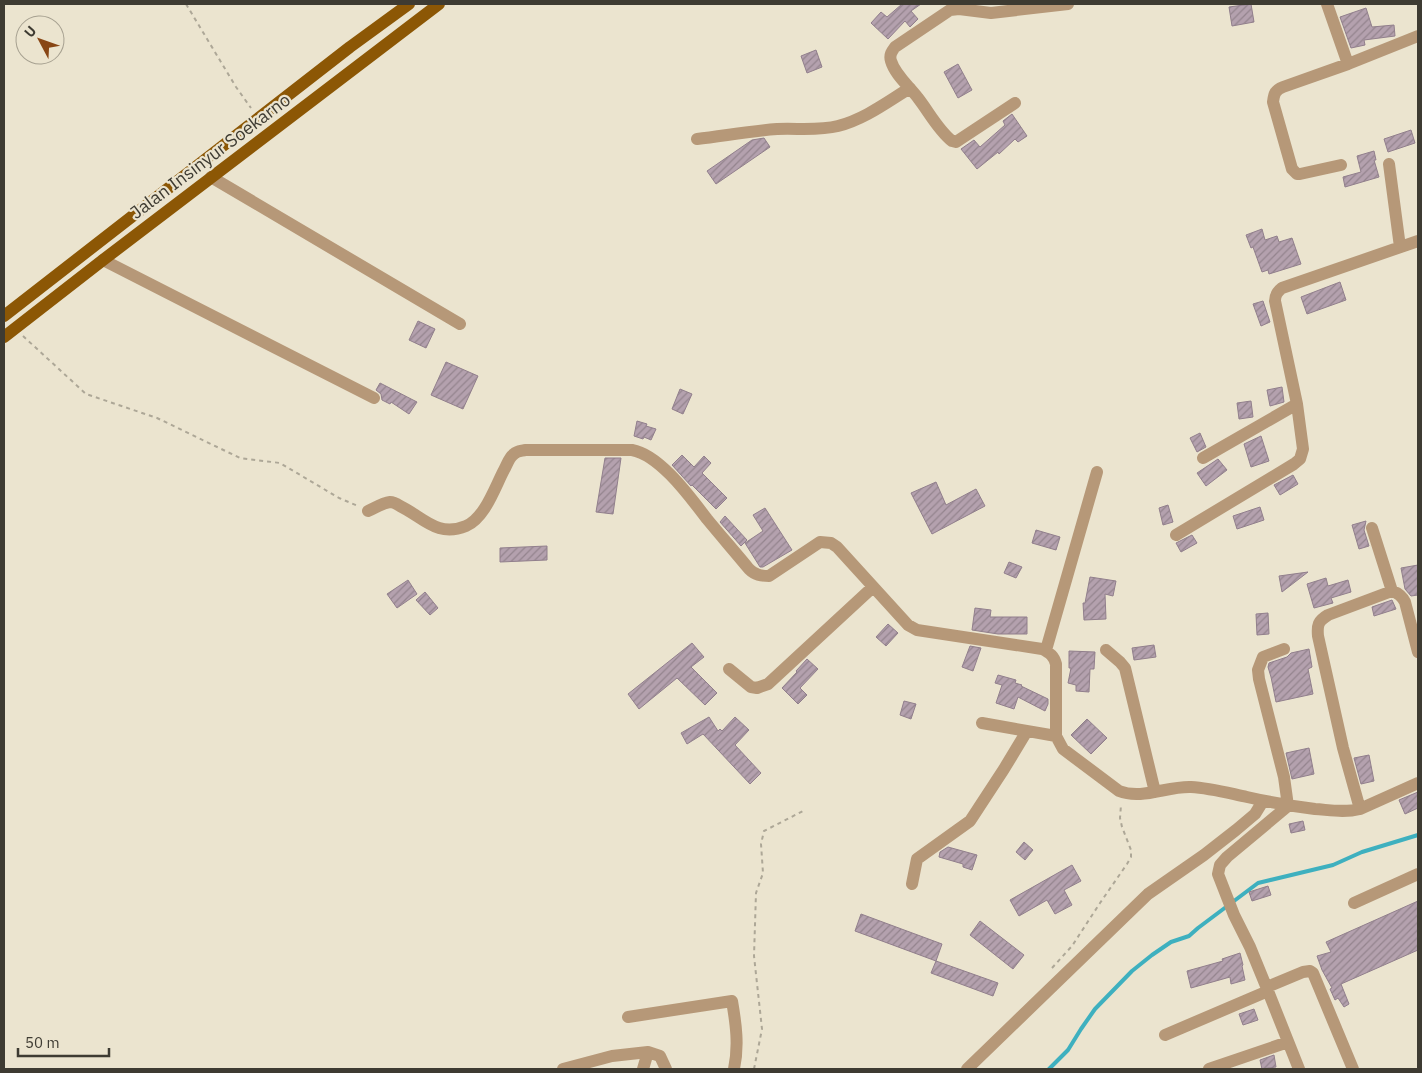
<svg xmlns="http://www.w3.org/2000/svg" width="1422" height="1073" viewBox="0 0 1422 1073" font-family="'IBM Plex Sans',sans-serif">
<style>
.lines{fill:none;stroke-linecap:round;stroke-linejoin:round}
.stream{stroke:#3eb0bf;stroke-width:4}
.building{fill:url(#building-hatch);stroke:#917f8c}
.path{stroke:#ada797;stroke-width:2;stroke-dasharray:4 4;stroke-linecap:butt}
.minor{stroke:#b69878;stroke-width:12}
.major{stroke:#8c5705;stroke-width:12}
.labels{text-anchor:middle;dominant-baseline:central;stroke-width:4.5;stroke-linejoin:round;paint-order:stroke}
.street-label{font-size:18px;fill:#3e3b32;stroke:#ebe4cf}
</style>
<defs>
<pattern id="building-hatch" width="6" height="6" patternUnits="userSpaceOnUse" patternTransform="scale(1.25)"><rect width="6" height="6" fill="#b4a1ae"/><path d="M-1 1l2-2M0 6l6-6M5 7l2-2" fill="none" stroke="#94848e"/></pattern>
</defs>
<rect width="100%" height="100%" fill="#ebe4cf"/>
<g class="lines">
<!-- stream -->
<path class="stream" d="M1049 1069 1068 1050 1081 1029 1095 1009 1132 971 1152 955 1171 942 1189 936 1198 928 1258 883 1333 865 1362 852 1418 835"/>
</g>
<!-- building -->
<path class="building" d="M902 4H921L911 11 918 19 910 27 905 21 888 39 871 23 881 12 887 17Z
M1251 4 1254 22 1232 26 1229 7Z
M1366 8 1372 27 1394 25 1395 36 1364 40 1365 45 1351 48 1340 17Z
M816 50 822 67 807 73 801 56Z
M958 64 972 90 958 98 944 72Z
M1012 114 1027 136 1018 142 1015 139 999 154 998 152 977 169 961 149 974 140 980 147 1005 125 1003 121Z
M1411 130 1415 143 1388 152 1384 139Z
M764 138 770 147 716 184 707 171 752 140Z
M1374 151 1376 160H1374L1379 177 1345 187 1343 177 1361 172 1357 156Z
M1262 229 1265 240 1277 236 1279 242 1292 238 1301 264 1269 274 1268 270 1262 272 1253 247 1251 248 1246 235Z
M1340 282 1346 300 1307 314 1301 297Z
M1263 301 1270 322 1261 326 1253 304Z
M418 321 435 329 426 348 409 340Z
M446 362 478 376 463 409 431 395Z
M380 383 417 402 409 414 391 402 390 404 382 400 381 394 376 390Z
M1282 387 1284 402 1270 406 1267 390Z
M680 389 692 394 683 414 672 409Z
M1251 401 1253 417 1239 419 1237 403Z
M637 421 647 424 646 426 656 429 651 440 644 437 643 439 634 436Z
M1200 433 1206 447 1197 452 1190 438Z
M1261 436 1269 461 1251 467 1244 444Z
M682 455 694 467 704 456 711 463 702 473 727 498 716 509 692 485 691 486 672 465Z
M605 458H621L613 514 596 512Z
M1218 459 1227 470 1206 486 1197 473Z
M1293 475 1298 484 1280 495 1274 485Z
M936 482 946 505 976 489 985 506 932 534 911 493Z
M1168 505 1173 522 1163 525 1159 508Z
M1260 507 1264 520 1237 529 1233 516Z
M765 508 792 550 763 567H760L745 543 763 531 753 515Z
M725 516 747 540 741 546 720 522Z
M1366 521 1364 530 1369 546 1359 549 1352 525Z
M1036 530 1060 537 1056 550 1032 543Z
M1192 535 1197 543 1181 552 1176 543Z
M547 546V560L500 562V548Z
M1009 562 1022 567 1016 578 1004 573Z
M1418 565V595L1411 596 1405 589 1401 568Z
M1308 572 1282 592 1279 576Z
M1090 577 1116 581 1113 596 1105 594 1106 619 1084 620 1083 603H1085Z
M1326 578 1328 586 1348 580 1351 592 1331 598 1333 603 1314 608 1307 584Z
M408 580 417 594 397 608 387 594Z
M425 592 438 608 430 615 416 600Z
M1392 600 1396 609 1374 616 1372 607Z
M975 608 991 610 990 617H1027V634H998L972 630Z
M1268 613 1269 634 1257 635 1256 614Z
M888 624 898 633 886 646 876 637Z
M692 643 704 657 691 667 717 693 705 705 677 678 639 709 628 694Z
M1154 645 1156 657 1134 660 1132 648Z
M970 646 981 648 973 671 962 667Z
M1309 649 1312 667 1308 669 1313 694 1276 702 1271 677 1268 667 1269 663 1287 657 1291 653Z
M1069 651 1095 652 1094 669H1090L1089 692 1076 691V685L1068 683 1071 668H1069Z
M807 659 818 669 800 688 807 695 798 704 782 688 797 672 796 671Z
M998 675 1016 680 1015 683 1022 685 1021 686 1048 699V704L1045 711 1018 697 1014 709 996 703 1002 685 995 683Z
M904 701 916 704 911 719 900 715Z
M709 717 718 731 720 729 722 731 735 717 749 730 735 745 761 773 750 784 703 734 687 744 681 733Z
M1087 719 1107 738 1091 754 1071 735Z
M1309 748 1314 774 1292 779 1286 753Z
M1369 755 1374 781 1361 784 1354 758Z
M1418 792V808L1405 814 1399 800Z
M1303 821 1305 830 1291 833 1289 824Z
M1024 842 1033 850 1025 860 1016 852Z
M948 847 977 855 972 870 963 867V864L939 857 940 852Z
M1072 865 1081 881 1064 890 1072 905 1055 914 1047 900 1019 916 1010 900Z
M1268 886 1271 895 1252 901 1249 892Z
M1418 901V950L1341 984 1349 1004 1344 1007 1338 998 1335 1000 1330 989 1332 988 1322 970 1317 956 1331 952 1326 942Z
M861 914 942 944 936 961 855 931Z
M980 921 1024 955 1013 969 970 935Z
M1240 953 1243 965 1242 966 1245 980 1231 984 1230 977 1191 988 1187 971 1223 961 1222 959Z
M936 961 998 983 993 996 931 973Z
M1254 1009 1258 1020 1243 1025 1239 1014Z
M1274 1055 1276 1067 1262 1069 1260 1060Z"/>
<g class="lines">
<!-- path -->
<path class="path" d="M186 4 236 87 251 108
M23 336 86 394 157 418 240 458 280 463 339 498 358 506
M1052 968 1072 946 1100 903 1127 864 1131 857V850L1122 827 1120 818 1121 805
M754 1069 762 1029 754 956 756 893 763 873 761 844 764 831 803 811"/>
<!-- minor -->
<path class="minor" d="M1327 4 1348 64 1418 36
M1015 103 962 138 956 142 952 141C938 130 929 112 918 98 910 87 895 75 891 61 889 55 892 51 895 47L950 10 959 9 991 13 1068 4
M697 139C723 136 750 131 777 129 797 128 819 131 838 126 865 119 887 102 910 88
M1389 164 1400 247
M1341 165 1300 174H1297L1292 169 1273 102C1274 94 1275 90 1283 87L1348 64
M211 177 460 324
M103 260 374 398
M1203 458 1297 404
M368 511C375 508 382 503 390 502 393 502 397 504 400 506 423 517 437 538 466 526 485 518 495 487 504 470 507 465 509 457 514 454 517 451 522 451 525 450H632C660 455 690 497 707 519 721 536 735 552 749 569 755 575 761 576 769 576L820 542 831 543 837 547 908 625 917 630 1042 649C1050 653 1054 656 1056 664V736L1063 749 1119 791C1142 800 1167 786 1191 787 1210 788 1228 793 1247 797 1269 802 1292 806 1315 809 1330 810 1344 813 1360 809L1418 783
M1372 528 1392 591
M1176 535 1294 464 1300 459 1303 449 1297 404 1275 301C1275 295 1277 292 1282 288L1418 241
M1284 649 1263 657 1258 670 1259 679 1284 777 1288 806 1227 857 1220 865 1218 874 1234 915 1250 947 1268 991 1299 1069
M1046 650 1097 472
M1106 650 1120 662 1125 668 1155 792
M729 669 751 687 757 688 768 684 873 587
M982 723 1056 736
M1360 809 1343 748 1318 636C1317 625 1318 621 1328 615L1392 591C1398 593 1402 596 1405 602L1418 652
M912 884 917 859 970 821 1004 769 1027 731
M1354 903 1418 874
M1267 987 1303 972 1310 971 1313 973 1353 1069
M628 1017 732 1001C736 1024 739 1046 734 1069
M1165 1035 1268 991
M648 1052 660 1056 666 1069
M563 1069 612 1056 648 1052 643 1069
M967 1069 1148 894 1204 855 1236 830 1255 814 1263 801
M1209 1069 1288 1042"/>
<!-- major -->
<path class="major" d="M4 316 350 47 409 4
M4 337 103 260 439 4"/>
</g>
<g class="labels">
<!-- street labels -->
<g class="street-label">
<text transform="translate(210 156) rotate(-37)">Jalan Insinyur Soekarno</text>
</g>
</g>
<!-- border -->
<rect width="1422" height="1073" fill="none" stroke="#3e3b32" stroke-width="10"/>
<!-- north arrow -->
<g transform="translate(40 40) rotate(311)"><circle r="24" fill="#ebe4cf" stroke="#a6a090"/>
<path d="M0-4L9 19L0 12L-9 19Z" fill="#884615"/>
<text y="-8" font-size="14" font-weight="bold" text-anchor="middle" fill="#3e3b32">U</text>
</g>
<!-- scale -->
<path d="M18 1048v8h91v-8" fill="none" stroke="#3e3b32" stroke-width="2.5"/>
<text x="25" y="1048" font-size="15" fill="#3e3b32" stroke="#ebe4cf" stroke-width="4" paint-order="stroke">50 m</text>
</svg>
